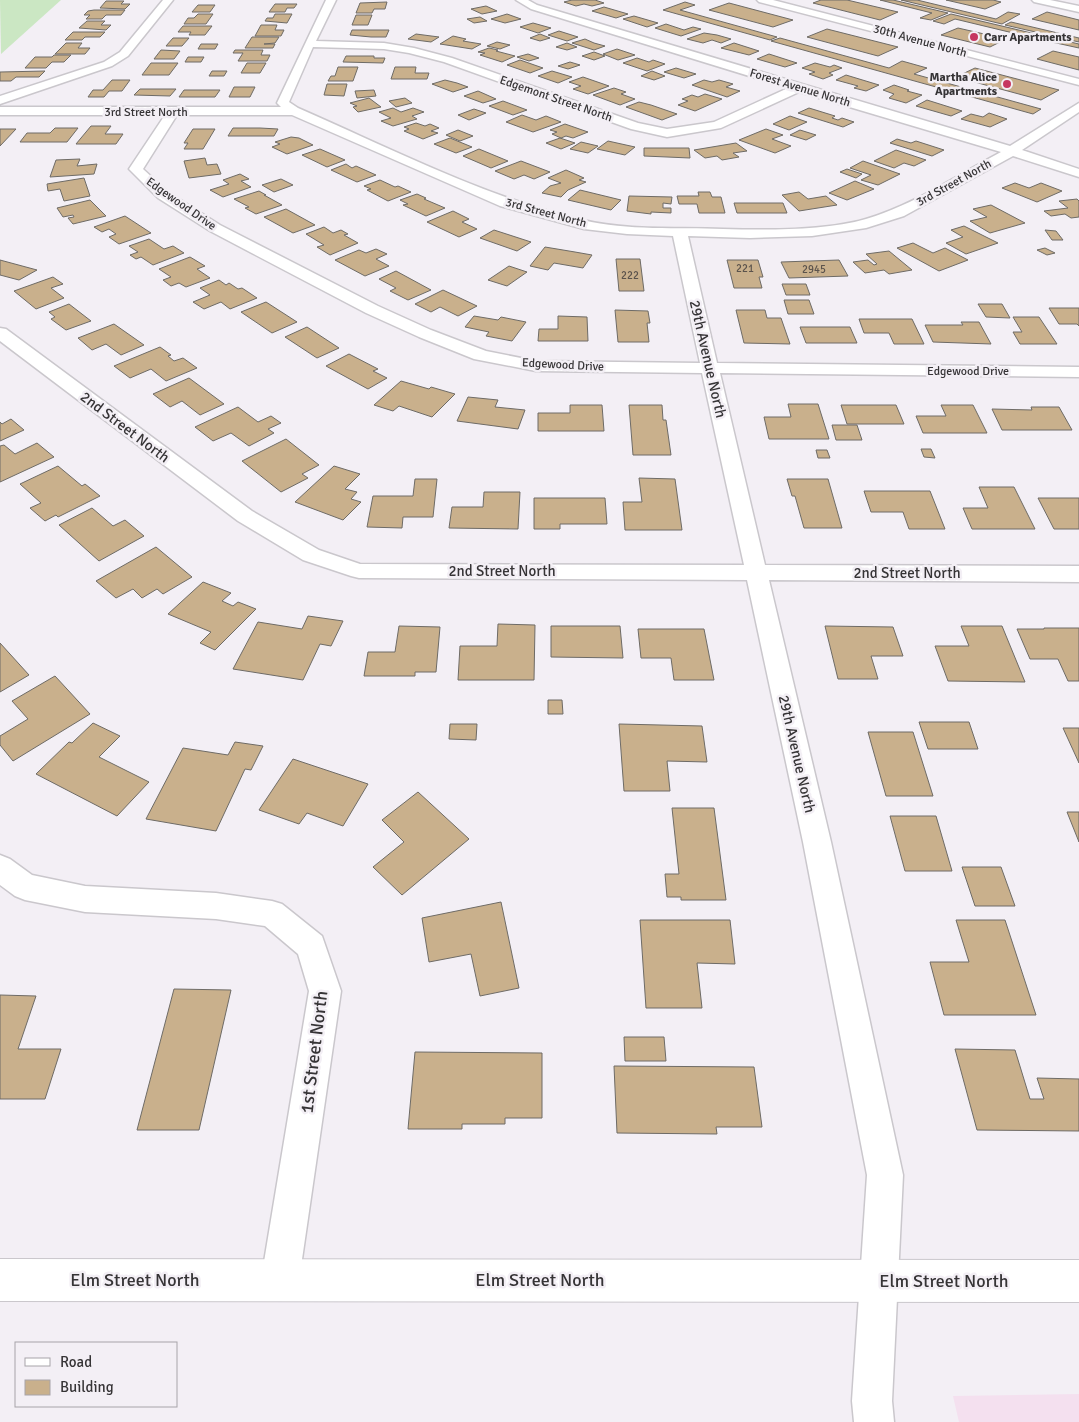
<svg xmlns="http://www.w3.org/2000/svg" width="1079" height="1422" viewBox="0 0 1079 1422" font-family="Signika,sans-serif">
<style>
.education{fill:#f4e0ef}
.green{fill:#cbe7c3}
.building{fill:#c9b08c;stroke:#6e6b66}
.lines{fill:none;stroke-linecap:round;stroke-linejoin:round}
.minor-casing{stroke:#cac7cc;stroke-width:3}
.tertiary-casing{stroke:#cac7cc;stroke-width:2}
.minor{fill:#fff;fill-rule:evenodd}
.tertiary{fill:#fff;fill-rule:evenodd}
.poi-dot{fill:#c63760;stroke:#f3eff5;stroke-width:2}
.labels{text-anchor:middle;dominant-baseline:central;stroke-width:5;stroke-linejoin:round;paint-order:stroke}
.far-number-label{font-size:11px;fill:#5b534c}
.far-poi-label{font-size:12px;font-weight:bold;fill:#363436;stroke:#f3eff5;text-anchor:start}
.far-street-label{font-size:12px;fill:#363436;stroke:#f3eff5}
.street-label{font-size:15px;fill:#363436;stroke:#f3eff5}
.near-street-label{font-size:18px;fill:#363436;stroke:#f3eff5}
</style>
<rect width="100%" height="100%" fill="#f3eff5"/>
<!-- education -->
<path class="education" d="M1079 1394V1422H959L953 1396Z"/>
<!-- green -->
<path class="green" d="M0 0H61L1 54Z"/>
<!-- building -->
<path class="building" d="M572 0H595L604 3 592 6 584 4 576 6 564 2Z
M821 0H847L898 12 880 20 813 3Z
M880 0H893L948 13 931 20 920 18 932 13Z
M901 0H917L996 19 1008 12 1020 14 1002 24Z
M946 0H993L1001 2 985 9Z
M106 1H124L121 4H130L125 9 100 8Z
M387 2 385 9H374L372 13H356L360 3Z
M685 2 695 5 680 10 777 37 770 40 663 10Z
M729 3 793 20 773 27 709 10Z
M275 4H297L294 8H287L285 12H269Z
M198 5H215L210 12H192Z
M486 6 497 11 482 14 471 9Z
M604 7 628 14 616 18 592 11Z
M94 10H125L121 15H106L102 19H86L90 15H84L88 11Z
M1047 12 1079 20V30L1032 19Z
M198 14H213L206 24H184L188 18H194Z
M275 14H292L287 23 265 21 267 18H273Z
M507 14 521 19 505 23 491 19Z
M951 14 1044 36 1038 39 955 19 944 24 933 21Z
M356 15H372L368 25H352Z
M634 16 658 23 647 27 623 19Z
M480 17 487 21 474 23 467 19Z
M87 21H105L101 25H111L106 30 79 28Z
M1011 22 1079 38V42L1005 25Z
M533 23 551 28 538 33 520 27Z
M666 24 684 30 693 27 701 29 681 36 655 28Z
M261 25H277L275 30H284L281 36H255Z
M183 26H212L205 35H189L191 32H178Z
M958 28 1006 39 990 47 941 35Z
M827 29 898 47 878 56 807 37Z
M352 30H389L386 37H371L350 35Z
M559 31 578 37 567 41 548 35Z
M73 32H105L100 37H85L82 40H65Z
M704 33 717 35 731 39 721 43 712 40 703 43 687 39Z
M416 34 439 37 431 42 408 39Z
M540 34 550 38 540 41 530 38Z
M453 36 466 39 463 41 481 44 472 49 440 44Z
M1044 36 1079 44V48L1038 39Z
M252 37H279L275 43 264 44H275L273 48H245Z
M173 38H189L182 46H166Z
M780 38 889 68 902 61 927 68 914 74 1041 109 1033 114 771 41Z
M585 39 594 43 605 46 594 50 572 43Z
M497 42 510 45 500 49 487 46Z
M66 43H82L78 48H90L85 54H55Z
M567 43 577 47 567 50 556 47Z
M734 43 759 51 749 55 721 48Z
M201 44H218L215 49H198Z
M489 48 498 50 496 51 515 56 502 62 480 55 485 53 478 52Z
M617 49 635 55 618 60 603 54Z
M161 50 180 51 174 59H154Z
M235 50H263L261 55H270L267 61H238L243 53H233Z
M1053 51 1079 57V70L1037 59Z
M594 52 605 56 594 60 582 56Z
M528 54 539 58 529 61 517 57Z
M769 54 797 63 785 67 757 59Z
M54 55H71L64 62H52L46 68H25L35 57H52Z
M346 56H374V58H385L383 63 343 62Z
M188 57H204L201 62H185Z
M637 58 649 62 653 60 665 64 647 71 623 63Z
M520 60 543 68 530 73 507 65Z
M570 62 580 65 568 69 558 66Z
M151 63H178L169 75H142Z
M247 63H266L260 73H241Z
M815 63 830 67 834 65 842 68 829 73 833 75 823 79 809 74 815 72 802 68Z
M338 67H358L353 81H328L331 76H335Z
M395 67H416L415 73H429L427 79H391Z
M676 68 696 74 684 78 664 72Z
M975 68 1059 90 1041 100 956 77Z
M45 71 39 77H16L11 81H0V72Z
M212 71H227L224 76H209Z
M552 71 572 77 558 83 538 76Z
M652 71 665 76 654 80 641 76Z
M846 75 879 85 866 91 854 88 858 86 836 80Z
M583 77 609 86 588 94 573 89 581 86 569 82Z
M112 80H130L122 91H109L104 97H88L93 90H103Z
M445 80 457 83 468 87 453 92 432 84Z
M704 80 712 82 719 80 733 84 726 87 740 91 727 97 692 85Z
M327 84H347L344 96 324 95Z
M894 85 909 90 907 91 922 95 906 103 889 98 894 94 883 90Z
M234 87H255L250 97H229Z
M614 88 626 92 621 94 635 99 620 105 593 95Z
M140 89H176L170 96 134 95Z
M184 90H220L215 97H179Z
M374 90 376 96 357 98 355 91Z
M478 91 496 99 483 103 464 96Z
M705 94 722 99 695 111 678 105 688 101 682 99 692 95 698 97Z
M369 98 381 107 358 112 353 107 357 106 350 103Z
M405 98 412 103 396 107 389 101Z
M927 100 962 111 951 116 916 106Z
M503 101 527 110 513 115 489 106Z
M639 102 651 105 677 114 662 120 626 107Z
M393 108 401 112 413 108 424 112 412 116 417 119 393 126 381 121 391 118 379 112Z
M809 108 835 116 832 118 838 120 842 118 854 122 843 127 798 113Z
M474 109 486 113 469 120 458 115Z
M989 113 1007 119 990 127 961 119 971 114 983 117Z
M522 115 536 120 546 116 561 122 533 132 506 122Z
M790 116 807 122 789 130 773 124Z
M416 123 425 126 430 124 439 128 431 131 438 133 423 139 404 131 409 129 404 127Z
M565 124 588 132 573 138 566 136 561 138 552 134 557 132 550 130Z
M91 126H111L105 134H123L116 144H76Z
M55 128H78L67 142H20L27 133H50Z
M233 128H260L278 129 274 136H228Z
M0 129H16L0 146Z
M193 129H215L203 149H184L188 143H184Z
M766 129 783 135 772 139 791 146 775 153 739 140Z
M458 130 473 136 460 141 446 135Z
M800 130 816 135 806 140 790 135Z
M291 137 299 138 313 145 287 154 272 147 280 144 275 142Z
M450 138 472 147 456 153 434 144Z
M560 138 575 143 561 149 546 143Z
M897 139 911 143 916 141 944 150 932 156 890 143Z
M608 141 635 147 625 155 597 149Z
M581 142 598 146 588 153 570 149Z
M736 143 747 151 733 153 739 157 722 160 717 156 705 158 694 150Z
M644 148H689L690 158 644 156Z
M320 149 345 160 327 167 302 155Z
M479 149 508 161 491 168 463 156Z
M896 150 926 160 914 166 904 163 894 168 874 161Z
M205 158 207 165 217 164 221 174 189 178 184 161Z
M80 159 77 166 97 164 94 174 50 177 56 160Z
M521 161 550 172 534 179 524 175 514 179 495 171Z
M863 161 900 174 878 185 861 180 871 175 850 168Z
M346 164 352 168 356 166 376 175 357 182 331 170Z
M847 169 862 174 856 178 840 172Z
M566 170 584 178 579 180 586 182 568 190 561 197 542 193 550 186 561 183 548 178Z
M240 174 249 179 241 181 251 187 223 197 210 190 229 184 223 180Z
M84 178 90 196 64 201 60 189 48 191 47 184Z
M281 179 293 185 274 192 262 185Z
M380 180 395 187 398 186 411 192 388 201 367 190 371 189 364 186Z
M855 181 874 189 847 200 829 193Z
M1015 183 1029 188 1041 183 1062 191 1037 202 1002 188Z
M580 190 621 200 611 210 568 200Z
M259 191 266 195H264L282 205 256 214 245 208 249 207 234 199Z
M698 192H710L712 197H721L725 213H699L697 204H679L677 196H699Z
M799 192 808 199 826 196 837 205 799 211 782 195Z
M417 194 426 198 424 199 445 208 426 216 403 205 408 204 400 200Z
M629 196 672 197 671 204 663 203V208H671V213L651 212V214L627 211Z
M1077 199 1079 201V217L1071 218 1065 214 1051 216 1044 211 1068 208 1059 201Z
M90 200 106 216 73 224 68 218 74 217 73 215 63 217 57 208Z
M734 203H783L787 213H737Z
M991 205 1025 223 990 233 970 221 987 217 973 209Z
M286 209 315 225 293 233 264 217Z
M453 211 469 219 462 222 477 229 459 237 427 222Z
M125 216 151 233 119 244 109 237 116 234 109 229 102 232 94 227Z
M964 226 998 243 966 254 946 243 963 237 951 230Z
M324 227 333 233 341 230 348 234 344 235 358 243 330 255 317 247 324 245 306 234Z
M494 230 531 242 517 251 480 238Z
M1045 230 1056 231 1063 240H1052Z
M149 239 164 249 173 246 184 253 153 265 141 257 136 259 130 255 138 252 129 246Z
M913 243 933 253 945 248 968 260 939 271 897 248Z
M545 247 575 252 592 255 583 268 554 263 548 270 530 266Z
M1045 248 1055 253 1047 255 1037 250Z
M376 249 387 254 376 259 389 266 365 276 335 260 359 250 366 253Z
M889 251 912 270 889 274 884 270 865 273 853 262 868 260 874 265 877 264 866 254Z
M190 257 205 266 197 269 210 278 186 287 179 283 171 286 163 280 171 277 159 269Z
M616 259H640L644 291H619Z
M0 260 37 270 19 280 0 275Z
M727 260H758L763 277H759L762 288H734Z
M839 260 848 276 789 278 781 262Z
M509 266 527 272 507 286 488 280Z
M396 271 431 290 408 300 390 291 396 288 379 279Z
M53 277 63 284 51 288 64 298 36 309 14 291Z
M219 280 226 285 229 283 238 289 242 288 257 298 230 309 221 302 204 309 193 302 210 295 200 288Z
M782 284H806L810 295H786Z
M443 290 477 306 458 316 440 307 431 312 415 304Z
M784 300H809L814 314H788Z
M266 302 297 322 272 333 241 312Z
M69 304 91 321 66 330 51 319 55 317 49 312Z
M978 304H1002L1010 318 986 317Z
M1049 308H1079V326L1077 324H1059Z
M615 310 648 311 650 323H647L649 342H618Z
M736 310H765L767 318H781L790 344 744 343Z
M474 316 498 320 501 317 526 322 512 341 486 336 489 332 465 327Z
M558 316 587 317 588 341H538L539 329H558Z
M1013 317H1039L1057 344H1020L1013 332H1022Z
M859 319H912L924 344H894L889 333H864Z
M961 322H979L991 344 933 342 925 325H963Z
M114 324 144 345 121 355 106 344 92 350 78 338Z
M307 327 339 348 317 358 285 337Z
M800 327H850L857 343H806Z
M160 347 171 355 168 356 174 361 183 358 197 368 166 381 151 369 130 378 114 366Z
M349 354 378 369 373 371 387 378 368 389 326 366Z
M189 378 224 404 200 415 182 401 170 407 153 394Z
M401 381 429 389 431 387 455 394 432 417 399 406 393 411 374 405Z
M468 397 498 400 495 407 525 410 518 429 457 421Z
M788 404H818L829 439H769L764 417H791Z
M570 405H602L604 431H538V413H570Z
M629 405H662L663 420H666L671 455H633Z
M841 405H896L904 424H847Z
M941 405H973L987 433H923L916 416H946Z
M238 407 258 422 271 416 281 423 268 429 274 433 249 446 231 433 213 441 195 427Z
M1031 407H1059L1072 430H1002L992 409 1032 410Z
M11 419 24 430 0 441V422L2 424Z
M832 425H857L862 440H836Z
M286 439 319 465 302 474 308 478 281 492 242 461Z
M37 443 54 457 0 482V446L4 445 15 454Z
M921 449H931L935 458 924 457Z
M816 450H827L830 458H818Z
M58 466 82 486 85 484 100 496 58 517 56 515 45 521 30 508 41 503 20 484Z
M334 466 360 474 345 489 357 492 351 499 361 502 343 520 295 502Z
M639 478 675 479 682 530H625L623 502H642Z
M415 479H437L433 517H403L402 528 367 527 373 496H413Z
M787 479H828L842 528H804L795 496H792Z
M979 487H1014L1035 529H972L963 508H988Z
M864 491H930L945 529H909L903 512H871Z
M484 492H520L518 529 449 528 452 507H483Z
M534 498H605L607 524H560V529H534Z
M1038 498H1079V529H1054Z
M92 508 113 526 125 520 144 536 99 561 59 525Z
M156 547 192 577 163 594 157 589 142 598 133 589 116 598 96 581Z
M203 582 231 593 222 601 233 606 238 602 256 609 215 650 200 643 211 632 168 614Z
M308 616 343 621 331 646 320 644 303 680 233 669 258 622 302 629Z
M498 624 535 625 534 680H458L460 646H497Z
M399 626 440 627 436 672H415V676H364L368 652H395Z
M551 626H620L623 658 551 657Z
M825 626 893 627 903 656H871L878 679H838Z
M961 626H1002L1025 682 948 681 935 646H969Z
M1044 628H1079V681H1068L1058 659H1030L1017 629H1044Z
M638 629H704L714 680H674L671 658H641Z
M0 643 29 675 0 692Z
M55 676 90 714 13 761 0 745V736L28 719 12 701Z
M548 700H562L563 714H548Z
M919 722H969L978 749H928Z
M93 723 120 736 99 757 149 782 117 816 36 774 69 742 72 743Z
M450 724H477L476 740 449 739Z
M619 724 702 726 707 762 667 761 670 791H624Z
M1063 728H1079V763Z
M868 732H913L933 796H886Z
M235 742 263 746 251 770 245 769 216 831 146 819 183 748 228 755Z
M293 759 368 784 343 826 307 813 299 824 259 810Z
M418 792 469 839 402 895 373 867 404 842 382 820Z
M672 808H714L726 900H681V897H667L665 874H679Z
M1067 812H1079V842Z
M890 816H936L952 871H905Z
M962 867H1001L1015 906H975Z
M501 902 519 988 480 996 471 954 429 962 422 918Z
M640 920H730L735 964 697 963 702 1008H646Z
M956 920H1005L1036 1015H944L930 962H969Z
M174 989 231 990 199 1130H137Z
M0 995 36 996 18 1049H61L45 1099H0Z
M624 1037H664L666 1061H625Z
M955 1049 1015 1050 1030 1099H1044L1037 1078 1079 1079V1131L977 1130Z
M415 1052 542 1053V1118H505V1124H462V1129H408Z
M614 1066 754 1067 762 1127H716L717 1134 617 1133Z"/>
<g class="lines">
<defs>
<path id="minor" d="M163 0H173L128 56 112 66 0 104V96L104 62 120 52Z
M326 0H336L316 41 384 43 414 48 452 58 638 123 667 129 714 122 788 88 531 9 516 0H528L537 5 1010 146 1079 103V112L1022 150 1079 169V177L1013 156 904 216 866 228 812 236 750 238 688 236 717 363 1079 367V377L720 373 765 565 1079 566V582L769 580 831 842 903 1175 892 1401 894 1422H854L852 1401 867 1175 803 842 747 580 359 578 351 576 303 560 238 521 0 341V328L6 329 252 511 319 550 360 564 744 565 702 373 536 371 474 359 419 337 366 313 210 231 158 198 129 169 165 115H0V107H281L277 103ZM313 47 384 49 409 53 444 62 631 129 667 137 721 128 799 92 1001 152C957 175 914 205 866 219 825 231 765 230 723 229 677 227 628 231 583 220 486 198 390 148 298 108L289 102ZM177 115H292L500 206 584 229 627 234 673 236 700 363 536 361 486 351 431 330 378 306 220 225 168 192 143 169Z
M757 0H773L1079 79V85L759 2Z
M1032 0H1050L1079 6V12L1034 2Z
M0 855 10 859 32 875 85 886 216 893 272 901 282 904 322 936 341 991 299 1280 293 1293 280 1299 267 1293 261 1280 309 991 298 954 265 926 216 919 85 912 25 900 15 896 0 885Z"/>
<path id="tertiary" d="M0 1259 1079 1260V1302L0 1301Z"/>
</defs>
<!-- minor casing -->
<use href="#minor" class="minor-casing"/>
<!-- tertiary casing -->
<use href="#tertiary" class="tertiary-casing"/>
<!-- minor -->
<use href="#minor" class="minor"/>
<!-- tertiary -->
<use href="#tertiary" class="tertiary"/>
</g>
<!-- markers -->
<g class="poi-dot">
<circle cx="974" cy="37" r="5"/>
<circle cx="1007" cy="84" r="5"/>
</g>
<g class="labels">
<!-- far-number labels -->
<g class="far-number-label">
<text x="745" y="268">221</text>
<text x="814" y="269">2945</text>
<text x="630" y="275">222</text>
</g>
<!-- far-poi labels -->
<g class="far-poi-label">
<text x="984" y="37">Carr Apartments</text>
<text x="997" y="77" text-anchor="end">Martha Alice<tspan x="997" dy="14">Apartments</tspan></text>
</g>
<!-- far-street labels -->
<g class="far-street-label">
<text transform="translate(920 41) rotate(15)">30th Avenue North</text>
<text transform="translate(800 88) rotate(17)">Forest Avenue North</text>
<text transform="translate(556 99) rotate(19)">Edgemont Street North</text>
<text x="146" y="112">3rd Street North</text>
<text transform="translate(954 183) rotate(-29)">3rd Street North</text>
<text transform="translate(181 204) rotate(35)">Edgewood Drive</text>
<text transform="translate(546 213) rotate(15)">3rd Street North</text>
<text transform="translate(563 365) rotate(3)">Edgewood Drive</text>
<text x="968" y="371">Edgewood Drive</text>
</g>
<!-- street labels -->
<g class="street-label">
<text transform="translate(708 359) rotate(77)">29th Avenue North</text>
<text transform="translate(125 427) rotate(37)">2nd Street North</text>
<text x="502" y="571">2nd Street North</text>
<text x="907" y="573">2nd Street North</text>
<text transform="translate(797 754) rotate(77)">29th Avenue North</text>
</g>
<!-- near-street labels -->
<g class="near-street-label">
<text transform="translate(314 1052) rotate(-83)">1st Street North</text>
<text x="135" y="1280">Elm Street North</text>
<text x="540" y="1280">Elm Street North</text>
<text x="944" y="1281">Elm Street North</text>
</g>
</g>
<!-- legend -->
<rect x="15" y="1342" width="162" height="65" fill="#f3eff5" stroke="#a7a4a9"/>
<rect x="25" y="1358" width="25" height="8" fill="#ffffff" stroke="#a7a4a9"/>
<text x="60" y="1367" font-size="15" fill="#363436">Road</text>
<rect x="25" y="1380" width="25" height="15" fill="#c9b08c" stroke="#a7a4a9"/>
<text x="60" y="1392" font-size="15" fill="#363436">Building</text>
</svg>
